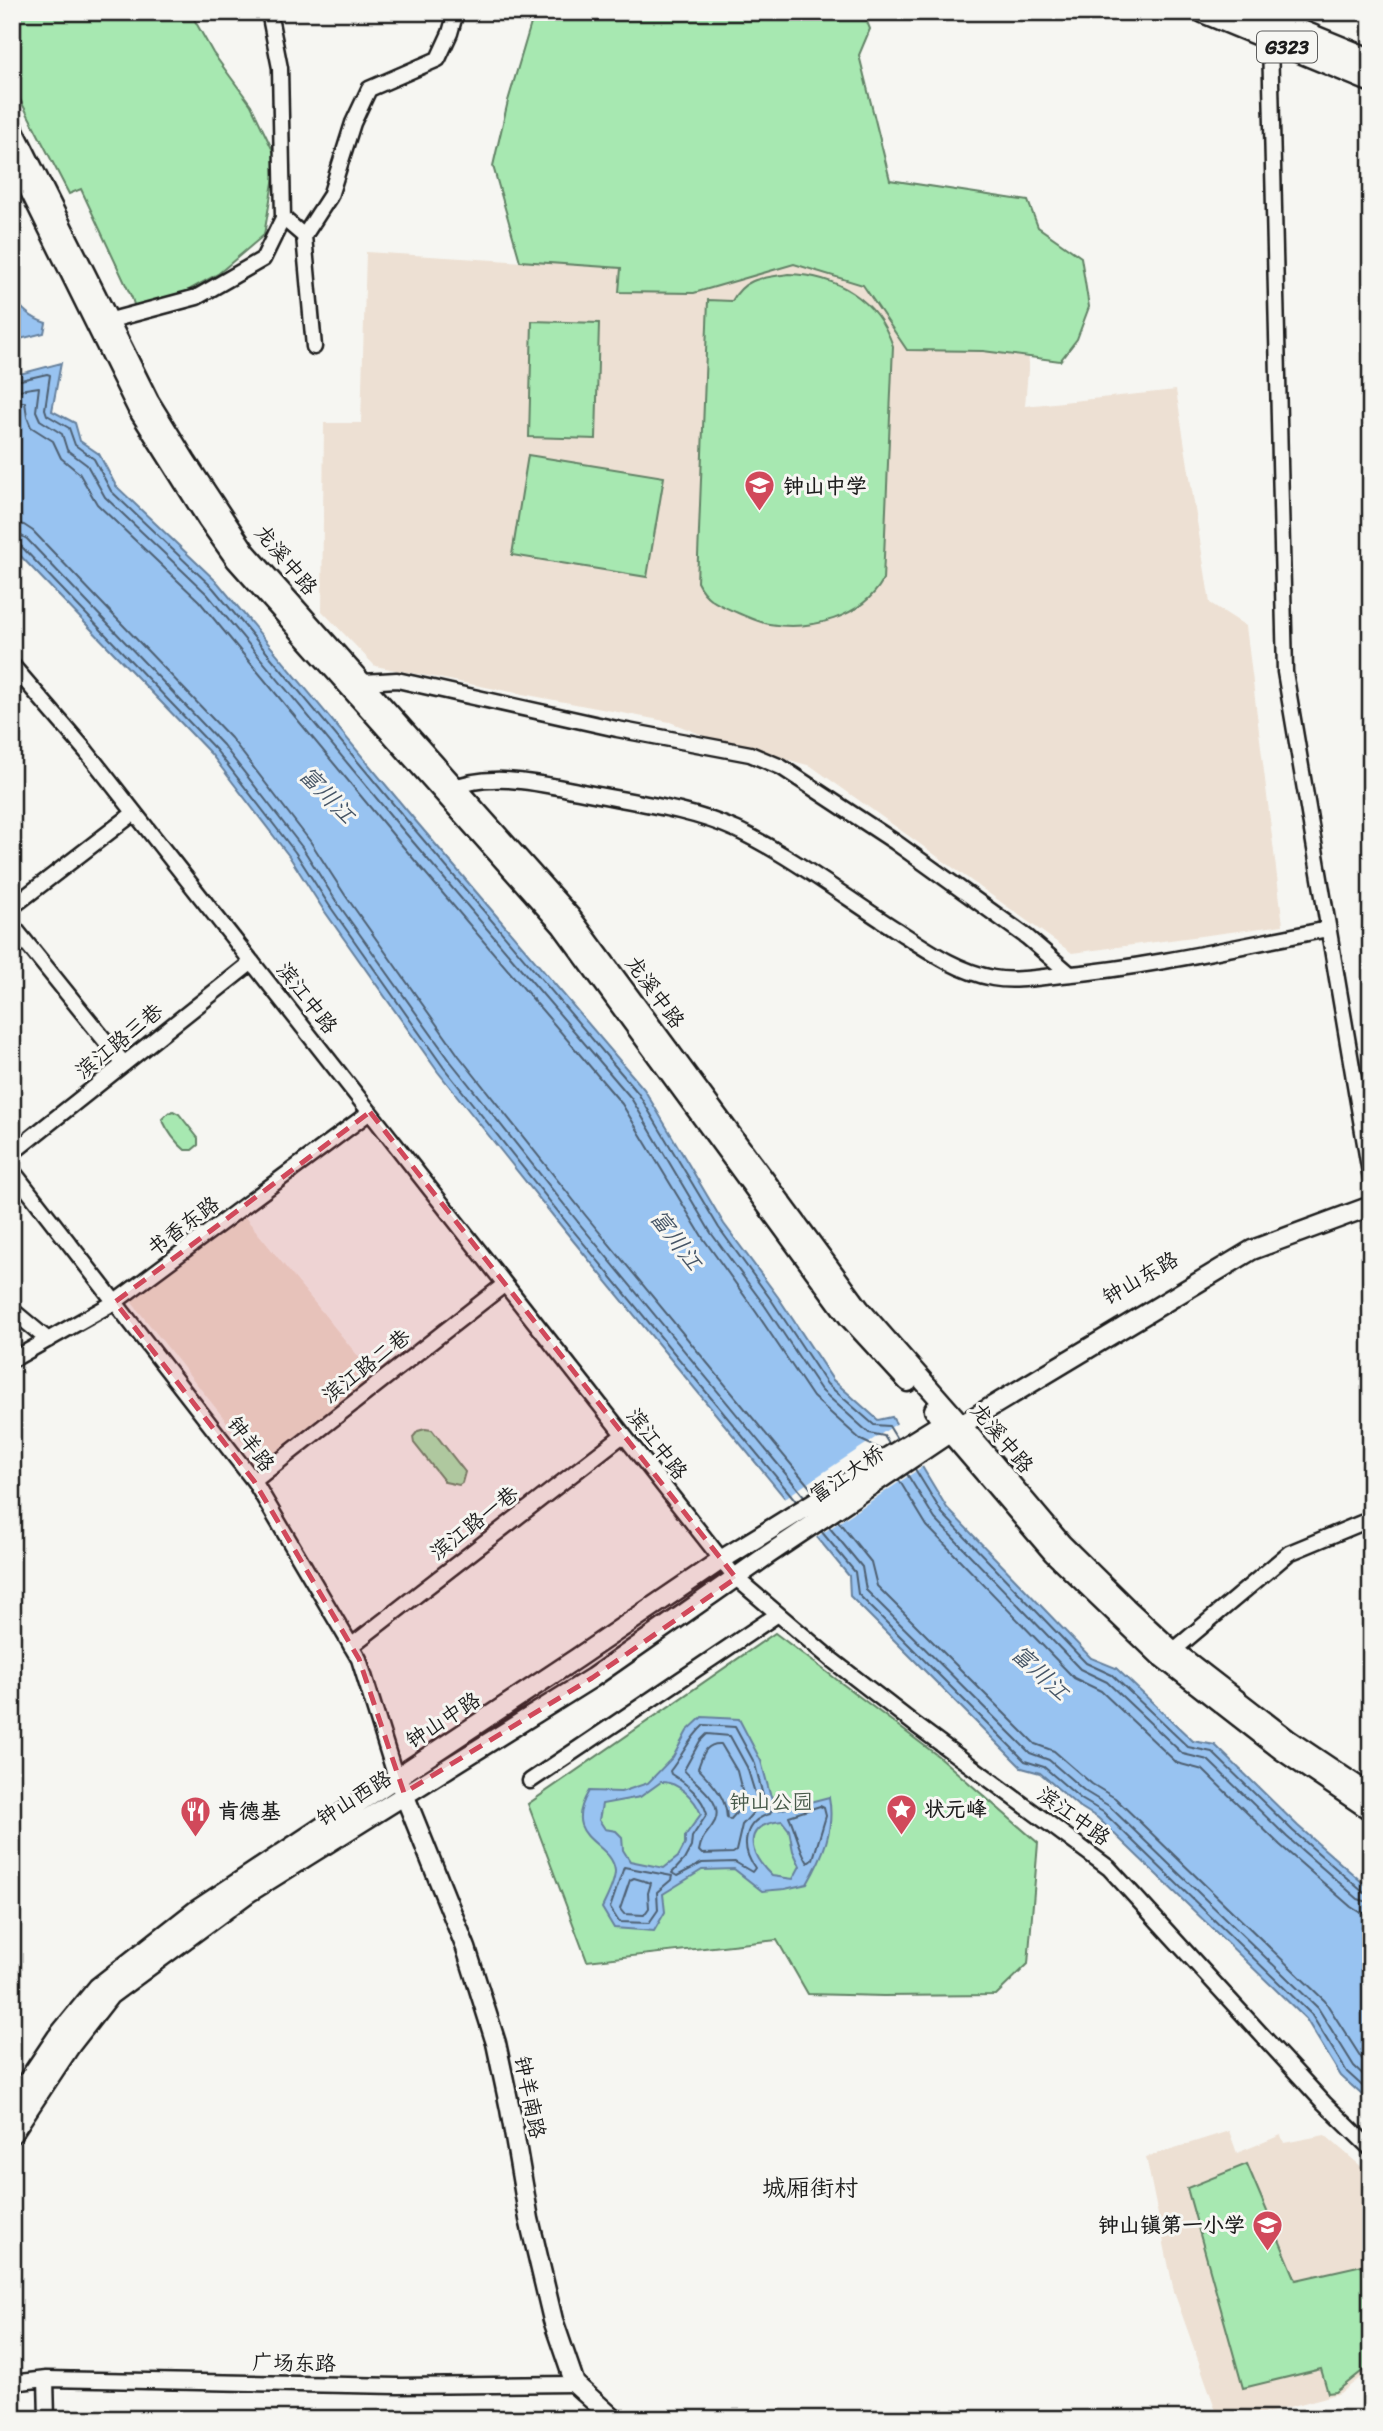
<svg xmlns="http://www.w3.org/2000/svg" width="1383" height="2431" viewBox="0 0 1383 2431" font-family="Sriracha,'LXGW WenKai TC',sans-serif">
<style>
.built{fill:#ede0d3}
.green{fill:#a7e8b1;stroke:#628266;stroke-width:2}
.water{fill:#98c3f1;stroke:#66809c;stroke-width:2;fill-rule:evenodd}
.pier{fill:#f6f6f2}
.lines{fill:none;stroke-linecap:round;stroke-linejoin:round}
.shore{stroke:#4e5f71;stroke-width:2}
.minor-casing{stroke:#1c1c1c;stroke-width:19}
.major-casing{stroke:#1c1c1c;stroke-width:23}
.highway-casing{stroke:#1c1c1c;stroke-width:26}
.minor{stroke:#f6f6f2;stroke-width:14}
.major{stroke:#f6f6f2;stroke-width:18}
.highway{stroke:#f6f6f2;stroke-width:21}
.marked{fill:#d1495b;fill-opacity:0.2;stroke:#d1495b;stroke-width:5;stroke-dasharray:14 9;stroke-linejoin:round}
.labels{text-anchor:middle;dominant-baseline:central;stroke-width:6;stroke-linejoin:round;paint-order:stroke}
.shield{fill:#f6f6f2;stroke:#5d5d5c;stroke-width:2}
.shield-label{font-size:19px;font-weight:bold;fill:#1c1c1c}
.poi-label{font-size:21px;font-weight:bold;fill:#1c1c1c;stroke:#f6f6f2;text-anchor:start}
.street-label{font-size:21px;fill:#1c1c1c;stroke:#f6f6f2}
.park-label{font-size:21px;fill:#465949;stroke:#f6f6f2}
.water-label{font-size:23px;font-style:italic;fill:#475667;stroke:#f6f6f2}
.quarter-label{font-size:24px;fill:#1c1c1c;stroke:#f6f6f2}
</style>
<rect width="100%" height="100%" fill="#f6f6f2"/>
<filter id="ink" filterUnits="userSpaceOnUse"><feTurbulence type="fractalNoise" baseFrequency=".0143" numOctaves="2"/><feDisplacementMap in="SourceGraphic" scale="14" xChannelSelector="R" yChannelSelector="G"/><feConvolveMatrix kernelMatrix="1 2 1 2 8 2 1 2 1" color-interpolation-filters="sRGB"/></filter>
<g filter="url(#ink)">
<!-- built -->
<path class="built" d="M366 252 621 268 619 292 694 293 794 264 863 285 907 350 983 351 1029 358 1025 406 1176 390 1210 603 1246 626 1283 925 1072 953 811 766 712 739 670 722 375 666 322 611 324 423H361Z
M244 1216 375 1377 262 1466 129 1299Z
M1229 2131 1237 2153 1281 2135 1284 2143 1325 2135 1371 2175V2369L1341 2393 1244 2419H1219L1174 2292 1146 2157Z"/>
<!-- green -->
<path class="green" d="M12 12H190L213 53 251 105 277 159 264 235 218 274 138 318 132 298 81 189 69 194 12 84Z
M543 12H863L870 29 859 55 890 180 1028 201 1038 227 1081 257 1089 307 1077 339 1060 361 983 351 907 350 863 285 794 264 694 293 619 292 621 268 520 261 493 166 508 101 532 20Z
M788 274C836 275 877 299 893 346L883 580C862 618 810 631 769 624 758 622 748 617 738 613 720 605 706 601 697 582L708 300 732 301C745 277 763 278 788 274Z
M532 321 599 323 596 439 529 437Z
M528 455 664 477 647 577 512 555Z
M173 1111 179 1114 198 1138V1145L192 1150H185C174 1141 168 1132 162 1119L168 1113Z
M425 1429 432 1430 465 1472 462 1483 459 1485 445 1482 414 1443 413 1437 418 1431Z
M775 1633 938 1756 1038 1843 1028 1964 996 1995 883 1996 808 1994 777 1940 587 1961 528 1804Z
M1247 2164 1296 2280 1367 2264V2239L1371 2237V2364L1336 2392 1328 2393 1321 2369 1243 2388 1187 2188Z"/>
<!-- water -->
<path class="water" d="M12 296C22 309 30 318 46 323L44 333 12 341Z
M61 363 52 411 75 423 80 441 99 454 116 486 218 583 414 819 644 1089 724 1224 778 1297 833 1380 878 1420 892 1417 947 1508 1091 1658 1116 1668 1193 1741 1215 1745 1298 1826 1371 1890V2103L1341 2076 1306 2019 1098 1818 1077 1805 1040 1773 1022 1768 850 1596 849 1576 566 1232 438 1072 323 909 289 856 211 754 12 547V376Z
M702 1717 739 1719 761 1761 770 1794 779 1810 829 1797C835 1829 823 1856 807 1884L785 1889 762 1891 734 1869 702 1870 663 1894 665 1912 654 1931 614 1928 602 1908C607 1897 615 1883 615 1871 612 1840 559 1841 589 1791L621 1792 648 1783 673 1757 687 1731ZM661 1782C678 1781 695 1799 701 1814L685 1836V1844L678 1857 664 1868 630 1861 623 1850 622 1837 616 1831 605 1829 599 1820 602 1804 640 1797ZM782 1821 789 1830 793 1851 800 1866 793 1879 772 1876C749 1854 740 1825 782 1821Z"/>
<!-- pier -->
<path class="pier" d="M899 1422 925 1465 814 1539 782 1500Z"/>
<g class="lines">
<!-- shore -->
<path class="shore" d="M12 382 47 374 50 375 45 409 47 415 69 428 75 445 94 459 111 491 213 588 409 823 638 1093 719 1228 772 1301 827 1384 874 1425 889 1426 897 1439
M12 391 39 387 36 411 40 420 62 434 67 450 87 465 105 497 207 594 402 829 631 1098 711 1233 765 1306 821 1390 869 1433 884 1436 889 1444
M12 402H25L27 417 31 427 53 441 61 458 79 473 97 504 199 601 394 836 622 1104 703 1238 756 1312 813 1397 861 1440 880 1449
M12 523 24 525 33 531 231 738 310 841 345 895 459 1056 586 1216 813 1491
M12 534 20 535 27 539 223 745 302 847 336 901 451 1062 578 1222 804 1496
M12 542 20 545 216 750 295 852 329 905 444 1068 571 1228 796 1501
M915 1469 942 1513 1086 1663 1112 1675 1188 1747 1212 1752 1293 1831 1364 1893 1371 1894
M907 1474 935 1519 1080 1669 1107 1682 1183 1754 1208 1760 1287 1837 1358 1899 1371 1903
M899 1480 927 1526 1074 1678 1101 1691 1177 1763 1203 1770 1280 1845 1351 1907 1359 1912 1371 1914
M838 1521 871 1562 877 1586 1035 1744 1054 1751 1092 1784 1115 1798 1325 2001 1362 2059 1371 2068
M829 1527 862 1567 866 1590 1030 1753 1049 1760 1086 1792 1109 1806 1318 2008 1354 2066 1371 2082
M821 1531 855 1572 858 1594 1025 1761 1044 1767 1081 1799 1103 1812 1311 2014 1347 2072 1371 2094
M704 1725 735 1727 755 1764 763 1796 772 1810 770 1814C743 1821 740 1848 755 1868L752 1872 735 1862 702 1863 677 1876 672 1873 684 1860 691 1847 692 1837 707 1814C702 1796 687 1784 671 1774L670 1771C682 1756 689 1738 704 1725Z
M707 1734 730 1736 747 1767 759 1806 742 1825 736 1851 733 1853 702 1854 699 1851C702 1834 708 1835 715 1821 724 1800 694 1783 684 1770L700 1741Z
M721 1744 737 1771 745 1803 730 1820 727 1818C726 1796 712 1783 698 1768 703 1755 705 1743 721 1744Z
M820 1806 824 1808 826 1816 813 1859 808 1863C799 1849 796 1831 789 1816Z
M624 1867 672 1876 671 1880 657 1892 658 1910 649 1923 619 1922 610 1908Z
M634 1878 651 1883 648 1893 649 1908 644 1915 624 1914 620 1909 630 1880Z"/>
<defs>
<path id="minor" d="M1268 34 1270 40 1285 672 1371 1179
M283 218 304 236 314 347
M304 236 330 196 353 123 369 89 438 59 450 33 456 12
M100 323 197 297 263 259 283 218 280 68 269 12
M12 665 86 751 736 1578 832 1660 917 1726 1109 1868 1324 2103 1371 2149
M363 682 397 680 617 729 750 754 781 767 895 842 1027 937 1070 974
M448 790C487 771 538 783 578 791 631 802 688 808 737 830 790 855 845 897 895 929 926 949 956 971 993 978 1015 982 1040 977 1062 975 1151 967 1240 946 1328 929
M12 907 134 813
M12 925 124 1064
M12 1153 252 962
M12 1170 254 1481 359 1659 396 1778
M12 1310 48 1340
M12 1360 115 1302 370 1112
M254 1481 505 1284
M351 1646 623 1435
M1164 1654 1174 1650 1289 1553 1371 1519
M530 1781 778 1614
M46 2379 47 2419
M12 2383 46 2379 398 2386 575 2384"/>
<path id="major" d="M12 126 149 401 186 461 246 552 571 917 860 1309 954 1416 1062 1544 1126 1607 1168 1646 1289 1740 1371 1795
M12 155 137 408 207 519 236 560 561 925 849 1318 908 1382
M934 1410 950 1433 1053 1553 1160 1656 1281 1750 1371 1811
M400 1784 466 1948 496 2043 510 2109 529 2219 553 2320 575 2384 614 2419
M12 2104 57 2037 98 1987 195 1911 577 1658 721 1560 954 1416
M12 2134 71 2045 110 1995 248 1893 592 1678 769 1554 961 1425 1252 1250 1371 1206"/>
<path id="highway" d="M1204 12 1371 81
M1254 12 1371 60"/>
</defs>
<!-- minor casing -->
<use href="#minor" class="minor-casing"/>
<!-- major casing -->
<use href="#major" class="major-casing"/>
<!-- highway casing -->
<use href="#highway" class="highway-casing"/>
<!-- minor -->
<use href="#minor" class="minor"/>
<!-- major -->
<use href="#major" class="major"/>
<!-- highway -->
<use href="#highway" class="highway"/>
</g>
</g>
<!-- marked area -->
<path class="marked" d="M370 1112 736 1578 592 1678 404 1793 359 1659 254 1481 115 1302Z"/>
<!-- icons -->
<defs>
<symbol id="school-pin" viewBox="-11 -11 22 30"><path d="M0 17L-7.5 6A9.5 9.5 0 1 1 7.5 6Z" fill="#d1495b" stroke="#f6f6f2"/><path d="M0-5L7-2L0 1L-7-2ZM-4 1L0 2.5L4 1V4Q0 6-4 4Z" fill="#fff"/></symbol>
<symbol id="sight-pin" viewBox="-11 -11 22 30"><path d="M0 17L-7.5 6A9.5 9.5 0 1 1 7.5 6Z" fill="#d1495b" stroke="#f6f6f2"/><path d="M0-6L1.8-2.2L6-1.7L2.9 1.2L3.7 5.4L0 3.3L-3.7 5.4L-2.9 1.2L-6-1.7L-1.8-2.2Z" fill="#fff"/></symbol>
<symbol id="restaurant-pin" viewBox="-11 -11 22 30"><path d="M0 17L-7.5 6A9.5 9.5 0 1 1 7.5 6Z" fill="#d1495b" stroke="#f6f6f2"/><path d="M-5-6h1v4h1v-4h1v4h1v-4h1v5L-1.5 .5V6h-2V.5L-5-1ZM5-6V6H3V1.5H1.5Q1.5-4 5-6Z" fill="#fff"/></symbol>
</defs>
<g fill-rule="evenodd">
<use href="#school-pin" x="742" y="468" width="35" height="47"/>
<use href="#sight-pin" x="884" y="1792" width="35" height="47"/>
<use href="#restaurant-pin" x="178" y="1794" width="35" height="47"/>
<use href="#school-pin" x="1250" y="2208" width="35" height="47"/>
</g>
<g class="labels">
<!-- shield labels -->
<rect class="shield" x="1257" y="31.5" width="60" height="31" rx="5"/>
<g class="shield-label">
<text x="1287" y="47">G323</text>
</g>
<!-- poi labels -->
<g class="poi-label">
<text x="783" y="486">钟山中学</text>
<text x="924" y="1809">状元峰</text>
<text x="218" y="1811">肯德基</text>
<text x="1245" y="2225" text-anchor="end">钟山镇第一小学</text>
</g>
<!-- street labels -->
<g class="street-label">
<text transform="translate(286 560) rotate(50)">龙溪中路</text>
<text transform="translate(655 992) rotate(54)">龙溪中路</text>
<text transform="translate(307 998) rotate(52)">滨江中路</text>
<text transform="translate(119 1041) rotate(-39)">滨江路三巷</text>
<text transform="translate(183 1226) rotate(-37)">书香东路</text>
<text transform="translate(1140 1278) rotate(-30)">钟山东路</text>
<text transform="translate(366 1366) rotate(-38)">滨江路二巷</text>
<text transform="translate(1002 1438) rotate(50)">龙溪中路</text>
<text transform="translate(251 1444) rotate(53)">钟羊路</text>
<text transform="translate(657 1444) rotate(52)">滨江中路</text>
<text transform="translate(847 1474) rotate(-34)">富江大桥</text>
<text transform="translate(474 1523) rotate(-38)">滨江路一巷</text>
<text transform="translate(443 1720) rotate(-33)">钟山中路</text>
<text transform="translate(354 1798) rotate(-32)">钟山西路</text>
<text transform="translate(1074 1816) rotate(36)">滨江中路</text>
<text transform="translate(530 2097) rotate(79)">钟羊南路</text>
<text transform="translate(294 2363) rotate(1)">广场东路</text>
</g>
<!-- park labels -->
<g class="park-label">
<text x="771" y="1802">钟山公园</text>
</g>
<!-- water labels -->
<g class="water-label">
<text transform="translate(327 795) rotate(46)">富川江</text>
<text transform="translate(676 1240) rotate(53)">富川江</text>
<text transform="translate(1040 1673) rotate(43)">富川江</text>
</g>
<!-- quarter labels -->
<g class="quarter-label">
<text x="810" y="2188">城厢街村</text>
</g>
</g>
<!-- margin -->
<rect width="1383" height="2431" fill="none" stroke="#f6f6f2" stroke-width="42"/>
<rect x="21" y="21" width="1341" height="2389" fill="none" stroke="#1c1c1c" stroke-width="2.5" filter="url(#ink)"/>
</svg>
